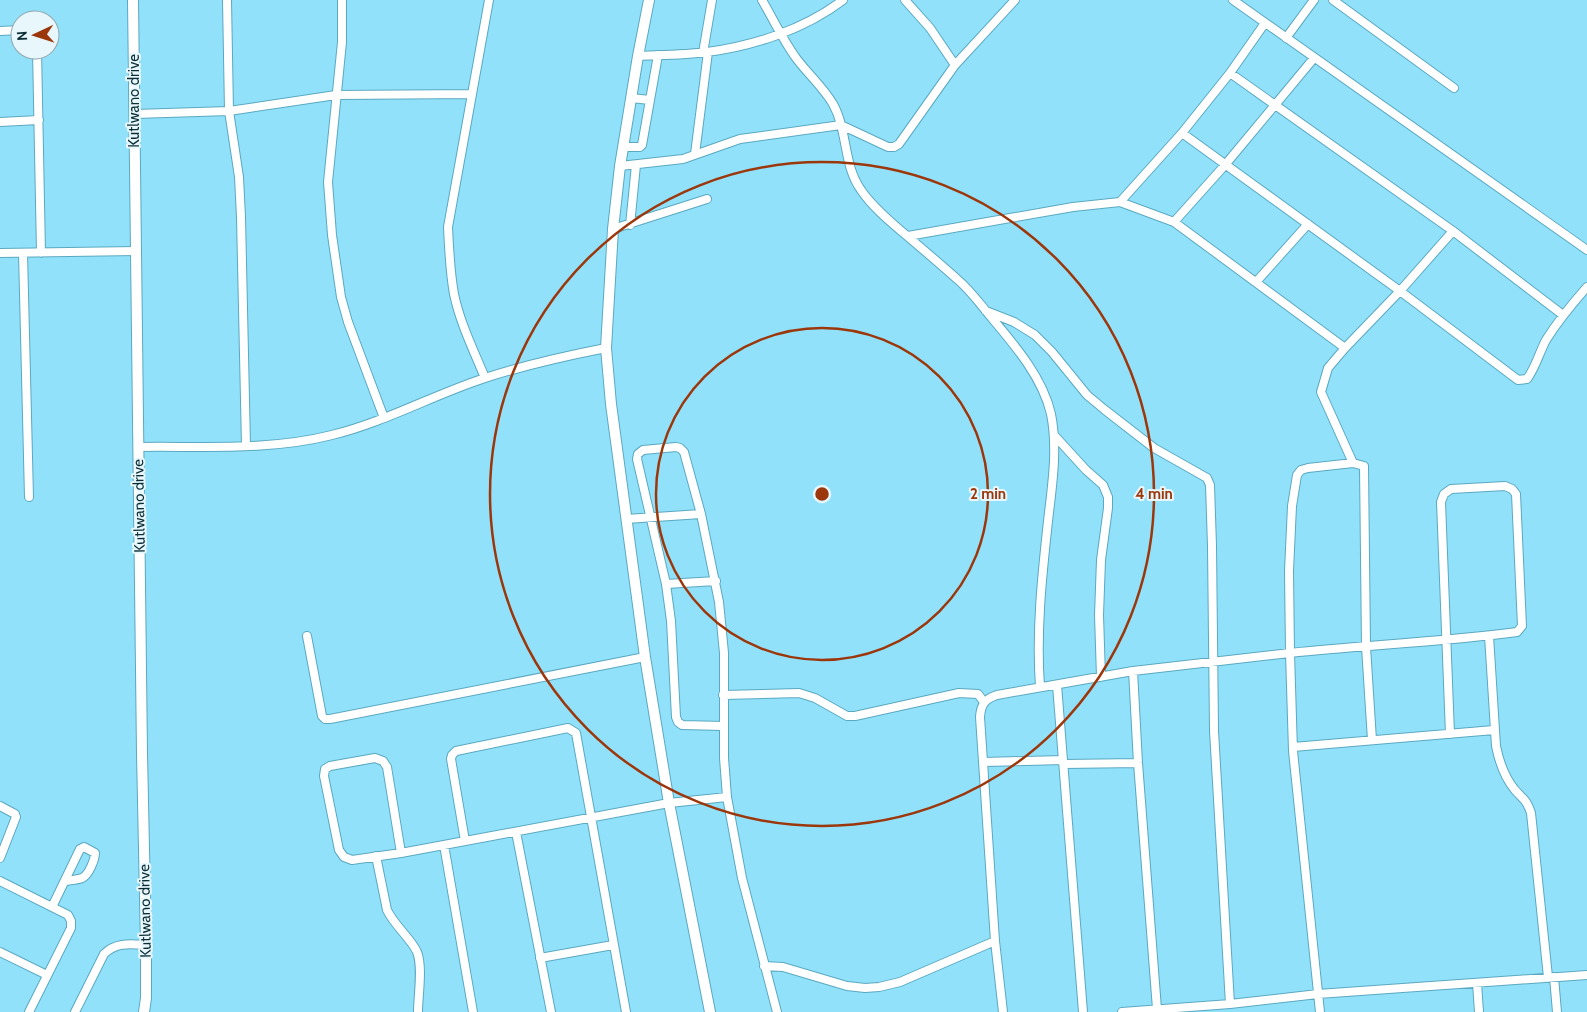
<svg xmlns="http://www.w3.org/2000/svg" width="1587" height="1012" viewBox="0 0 1587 1012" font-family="Cabin,sans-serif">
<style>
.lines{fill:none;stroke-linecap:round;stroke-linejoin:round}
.minor-casing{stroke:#5aa9c1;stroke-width:10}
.tertiary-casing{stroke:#5aa9c1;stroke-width:12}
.minor{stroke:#fff;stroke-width:8}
.tertiary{stroke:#fff;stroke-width:10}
.ring{fill:none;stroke:#9c370b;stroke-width:2.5}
.labels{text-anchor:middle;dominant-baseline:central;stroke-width:4;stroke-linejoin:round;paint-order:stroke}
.street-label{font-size:15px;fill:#0a2d36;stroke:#e8f7fc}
.centre{fill:#9c370b;stroke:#e8f7fc;stroke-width:2.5}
.ring-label{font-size:15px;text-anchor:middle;font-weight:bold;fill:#9c370b;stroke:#e8f7fc;stroke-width:4;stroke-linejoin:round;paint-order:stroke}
</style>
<rect width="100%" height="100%" fill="#92e1fa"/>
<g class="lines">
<defs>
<path id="minor" d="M227 0 229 111 239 177 241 217 246 446
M342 0V42L328 182 332 235 341 297 348 322 384 418
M762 0C773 19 783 40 796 58 808 74 823 87 833 104 848 131 843 165 861 190 871 205 886 218 900 230 919 246 938 262 957 279 968 288 977 300 986 311 1011 341 1042 375 1051 414 1058 449 1052 486 1048 521 1042 576 1036 631 1040 687
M905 0 930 28 955 65
M1233 0 1587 250
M1333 0 1454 88
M0 31 20 30
M1286 38 1314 0
M37 50 41 253
M703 53 712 0
M638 56C661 55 685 55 707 52 754 46 805 29 843 0
M1230 73 1453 231 1563 315
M631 98 650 100
M135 114 229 111 336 95 472 94
M0 122 39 120
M1182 133 1400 291 1518 380 1527 379C1536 367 1539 353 1546 340 1558 321 1572 304 1587 287
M623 147H640L642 145 658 55
M695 154 708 52
M620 166 683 159 740 139 841 125 888 147H894L899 144 955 65 1015 0
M1120 202 1182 133 1230 73 1265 23
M1174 222 1345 348 1400 291 1453 231
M630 225 636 165
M613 229 707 199
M908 236 1073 207 1120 202 1174 222 1225 165 1314 58
M0 253 137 251
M23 253 29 497
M1256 282 1308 224
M986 311 1014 322 1035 335 1052 352 1087 395 1105 410 1154 448 1207 478 1210 485 1212 546 1214 731 1230 1004
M1345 348 1328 368 1321 392 1353 463
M485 378C474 351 460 323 454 294 450 272 449 250 448 227L489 0
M1054 435 1086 470 1103 485 1108 497V508L1101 560 1099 615 1101 677
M138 447C202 446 269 451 332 435 385 422 433 395 485 378 525 365 565 356 606 348
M626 519 701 514
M666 584 716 581
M307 636 322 716 325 719H330L645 657
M1489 636 1496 746C1499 761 1505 778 1515 790 1524 800 1526 799 1531 813L1548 977
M1133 671 1138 763 1157 1009
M1057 685 1083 1012
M723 695 799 693 815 698 847 716H855L959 693 978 694 984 702
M724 726 682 725 678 722 676 717 671 621 666 584 637 459 638 454 643 450 676 447 680 448 684 452 701 514 719 602 724 653V758L727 797 742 878 777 1012
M1372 740 1366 647 1364 466 1353 463 1308 468 1301 470 1297 475 1292 506 1289 571 1290 653C1366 645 1442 642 1517 632L1522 626 1516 494 1512 489 1505 486 1451 489 1444 494 1441 502 1450 734
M1293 747 1494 730
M983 762 1063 760
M1064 764 1138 763
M0 806 15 814 16 817 0 858
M516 832 551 1012
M465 841 451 759 452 755 456 751 568 728 576 733 626 1012
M444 845 473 1012
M401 853 387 767 383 761 375 758 330 766 325 769 324 776 339 850 344 857 352 860 401 853 669 803 727 797
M376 856 387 910C394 925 412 940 417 952 423 967 418 996 418 1012
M0 881 68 915 71 921V928L29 1012
M52 907 80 849 84 847 95 853C95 859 89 875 82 878 77 880 70 880 65 881
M0 952 47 975
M540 958 613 945
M764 966 783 967 847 986 865 988 879 987 900 982 995 941
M1554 977 1557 1012
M1477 983 1479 1012
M75 1012 104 954C116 942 130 944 146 945
M1003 1012 995 941 980 717C981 704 985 699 997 695L1133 671 1290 653 1293 751 1320 1012
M1122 1012 1230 1004 1318 994 1587 975"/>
<path id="tertiary" d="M133 0 142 753 146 945V998L144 1012
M649 0 638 56 620 166 613 229 606 348 611 404 645 657 669 803 710 1012"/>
</defs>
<!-- minor casing -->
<use href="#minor" class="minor-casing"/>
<!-- tertiary casing -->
<use href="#tertiary" class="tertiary-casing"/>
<!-- minor -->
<use href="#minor" class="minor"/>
<!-- tertiary -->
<use href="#tertiary" class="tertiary"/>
</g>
<!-- distance rings -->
<g class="ring">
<circle cx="822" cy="494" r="166"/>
<circle cx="822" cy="494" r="332"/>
</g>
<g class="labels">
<!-- street labels -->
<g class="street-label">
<text transform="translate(134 101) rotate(-90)">Kutlwano drive</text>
<text transform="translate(139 506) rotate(-91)">Kutlwano drive</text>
<text transform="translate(145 911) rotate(-91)">Kutlwano drive</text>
</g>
</g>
<circle cx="822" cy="494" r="8" class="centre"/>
<g class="ring-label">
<text x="988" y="499">2 min</text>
<text x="1154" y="499">4 min</text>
</g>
<!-- north arrow -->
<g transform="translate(35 35) rotate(266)"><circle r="24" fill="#e8f7fc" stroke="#8fa6ad"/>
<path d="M0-4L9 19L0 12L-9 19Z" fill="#9c370b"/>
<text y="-8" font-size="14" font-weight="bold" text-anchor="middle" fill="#0a2d36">N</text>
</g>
</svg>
